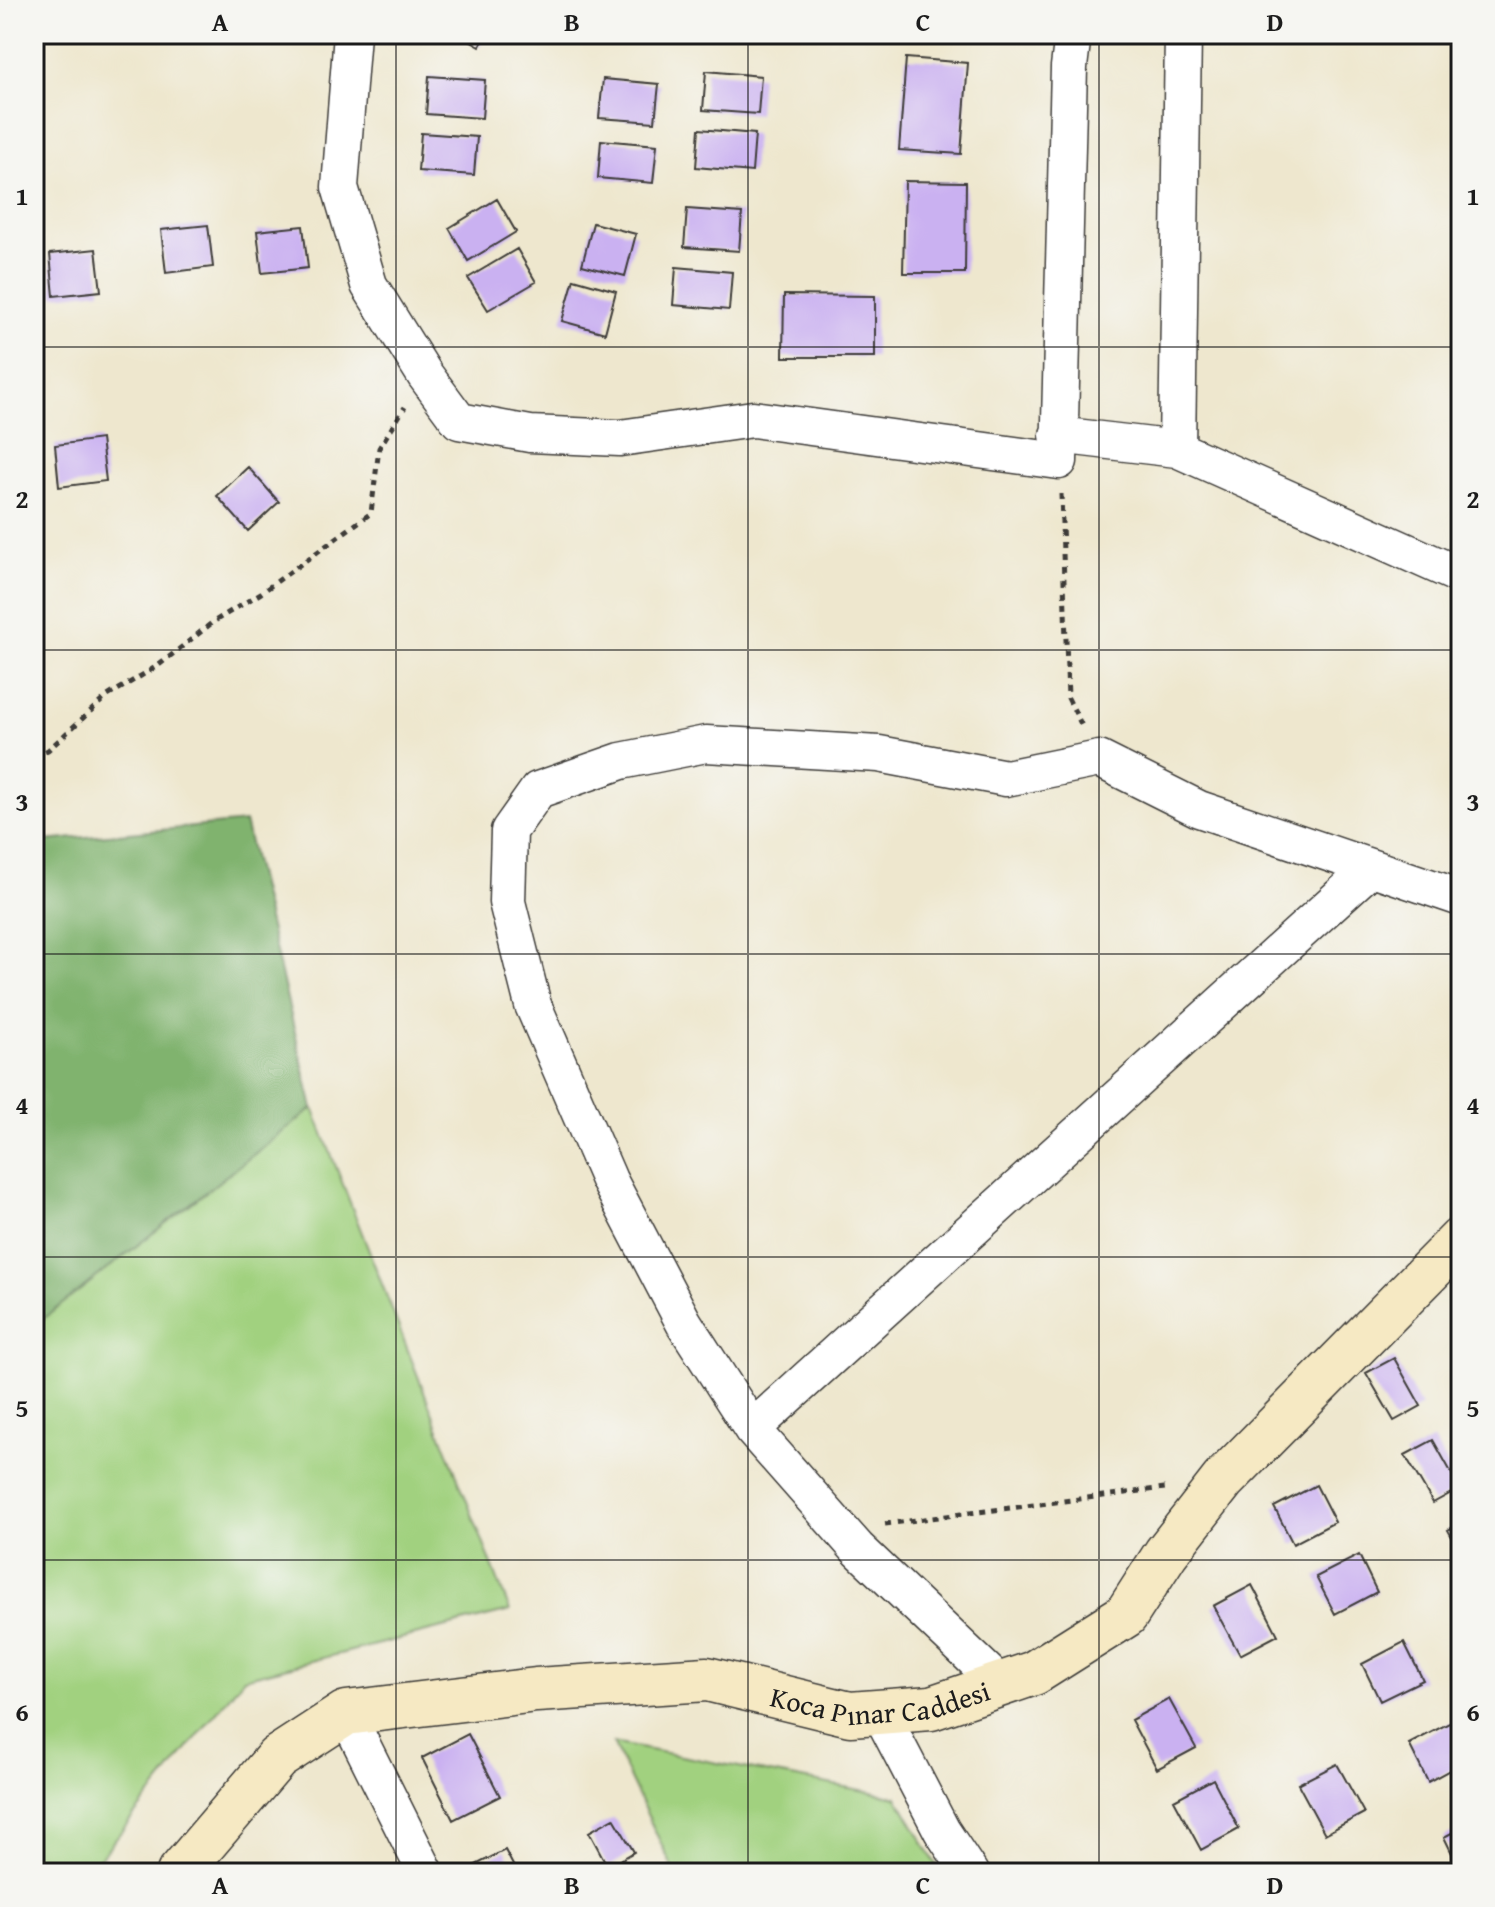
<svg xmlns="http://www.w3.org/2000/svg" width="1495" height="1907" viewBox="0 0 1495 1907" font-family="'Gentium Book Plus',serif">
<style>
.green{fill:#a1d17f;stroke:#5e764e;stroke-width:2}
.forest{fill:#80b36e;stroke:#4e6845;stroke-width:2}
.building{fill:#cab1f1}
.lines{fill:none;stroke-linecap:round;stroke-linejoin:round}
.street-casing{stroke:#3c3a37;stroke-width:39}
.secondary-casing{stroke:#3c3a37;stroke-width:47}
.path{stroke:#3c3a37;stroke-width:5;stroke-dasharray:6 6;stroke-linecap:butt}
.street{stroke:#fff;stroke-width:36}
.secondary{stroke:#f6e9c3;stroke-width:44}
.grid{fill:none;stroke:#1c1c1c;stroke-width:2;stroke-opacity:0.55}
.labels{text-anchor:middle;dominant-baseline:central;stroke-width:7;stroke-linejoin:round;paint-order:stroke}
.street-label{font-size:28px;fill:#1c1c1c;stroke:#f6f6f2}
.neatline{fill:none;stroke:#1c1c1c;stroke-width:3}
.grid-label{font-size:26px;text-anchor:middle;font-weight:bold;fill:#1c1c1c}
</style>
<rect width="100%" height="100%" fill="#f6f6f2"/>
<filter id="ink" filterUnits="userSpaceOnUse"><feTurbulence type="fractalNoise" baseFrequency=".0125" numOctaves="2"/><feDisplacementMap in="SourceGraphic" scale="16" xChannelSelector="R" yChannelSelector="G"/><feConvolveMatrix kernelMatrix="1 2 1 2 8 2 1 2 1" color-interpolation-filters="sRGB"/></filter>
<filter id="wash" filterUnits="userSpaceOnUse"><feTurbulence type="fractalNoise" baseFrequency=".006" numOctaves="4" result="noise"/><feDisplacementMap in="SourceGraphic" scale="32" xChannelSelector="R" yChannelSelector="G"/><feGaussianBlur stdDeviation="1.8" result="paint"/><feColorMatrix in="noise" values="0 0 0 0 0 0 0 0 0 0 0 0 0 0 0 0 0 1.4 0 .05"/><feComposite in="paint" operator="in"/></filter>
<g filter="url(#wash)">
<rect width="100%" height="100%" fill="#eee7ce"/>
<!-- green -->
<path class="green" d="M313 1108 510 1611 244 1678 88 1873H34V1326Z
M613 1743 897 1797 941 1873H675Z"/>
<!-- forest -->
<path class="forest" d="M245 822 313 1108 34 1326V842Z"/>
<g id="blocks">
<!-- building -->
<path class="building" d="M459 34H487L480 46Z
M906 58 968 63 961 154 899 150Z
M706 71 761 76 758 114 703 110Z
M429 76 485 80 482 118 426 114Z
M603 79 659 84 655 122 599 118Z
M699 129 755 134 752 172 696 167Z
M421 133 477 137 474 175 418 171Z
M601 140 657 145 653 183 598 178Z
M905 181 966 182 965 273H903Z
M497 199 516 232 468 261 449 228Z
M687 209 742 213 739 251 684 247Z
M593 223 636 234 625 276 582 265Z
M208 225 213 267 166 273 161 230Z
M303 226 308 268 262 273 257 231Z
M96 249 101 291 54 296 50 254Z
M517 249 536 282 488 310 468 278Z
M676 267 732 272 729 310 673 305Z
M574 279 616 291 605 333 562 321Z
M784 295 875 296V357H783Z
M101 439 106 481 59 487 55 445Z
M248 467 279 502 248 531 217 496Z
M1394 1358 1421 1406 1394 1421 1366 1373Z
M1433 1440 1460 1488 1433 1503 1405 1455Z
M1316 1485 1335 1522 1293 1544 1274 1507Z
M1461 1523V1553L1448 1530Z
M1359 1555 1377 1592 1335 1614 1316 1577Z
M1252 1585 1278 1635 1240 1655 1213 1606Z
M1404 1642 1423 1680 1380 1701 1362 1664Z
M1169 1699 1196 1748 1157 1769 1131 1720Z
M1451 1722 1461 1741V1764L1428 1782 1409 1744Z
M468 1734 500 1796 453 1820 422 1758Z
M1337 1764 1364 1813 1325 1834 1298 1784Z
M1213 1779 1239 1829 1201 1850 1174 1800Z
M614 1818 634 1852 608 1867 589 1832Z
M1461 1828V1872L1444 1837Z
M505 1850 517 1873H460Z"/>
</g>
</g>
<g filter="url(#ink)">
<use href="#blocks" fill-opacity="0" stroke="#3c3a37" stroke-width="2"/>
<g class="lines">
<defs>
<path id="street" d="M352 34 340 187 369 285 425 375 459 421 530 434 620 438 753 419 1059 461 1069 67 1073 34
M1058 435 1177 449 1461 576
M1177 449 1183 34
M752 1429 1371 868
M1000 1684 857 1548 752 1429 684 1323 609 1180 533 1005 507 902 509 831 538 790 621 761 706 744 879 754 1006 778 1099 759 1199 809 1461 898
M880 1712 942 1831 970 1873
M346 1713 426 1873"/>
<g id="secondary">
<path id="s1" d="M179 1873 277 1758 346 1713 536 1690 707 1679 850 1714 931 1708 1034 1673 1126 1615 1166 1553 1223 1480 1461 1239"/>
</g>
</defs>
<!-- street casing -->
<use href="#street" class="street-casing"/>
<!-- secondary casing -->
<use href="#secondary" class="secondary-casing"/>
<!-- path -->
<path class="path" d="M1061 494 1068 698 1083 728
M34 756 48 750 106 697 159 665 213 622 261 593 371 513 379 448 405 407
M885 1524 1165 1488"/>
<!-- street -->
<use href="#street" class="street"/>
<!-- secondary -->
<use href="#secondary" class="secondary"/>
</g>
</g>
<!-- grid -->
<path class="grid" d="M396 34V1873M748 34V1873M1099 34V1873M34 347H1461M34 650H1461M34 954H1461M34 1257H1461M34 1560H1461"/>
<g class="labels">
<!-- street labels -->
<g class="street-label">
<text stroke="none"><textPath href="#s1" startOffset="774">Koca Pınar Caddesi</textPath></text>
</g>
</g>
<!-- margin -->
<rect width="1495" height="1907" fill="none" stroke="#f6f6f2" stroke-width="88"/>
<rect x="44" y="44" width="1407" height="1819" class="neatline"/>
<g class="grid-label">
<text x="220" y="31">A</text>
<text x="572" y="31">B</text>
<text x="923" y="31">C</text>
<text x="1275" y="31">D</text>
<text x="22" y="205">1</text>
<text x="1473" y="205">1</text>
<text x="22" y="508">2</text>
<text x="1473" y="508">2</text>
<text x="22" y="811">3</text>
<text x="1473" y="811">3</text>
<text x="22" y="1114">4</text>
<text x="1473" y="1114">4</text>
<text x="22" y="1417">5</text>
<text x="1473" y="1417">5</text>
<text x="22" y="1721">6</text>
<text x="1473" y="1721">6</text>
<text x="220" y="1894">A</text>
<text x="572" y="1894">B</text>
<text x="923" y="1894">C</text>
<text x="1275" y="1894">D</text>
</g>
</svg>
